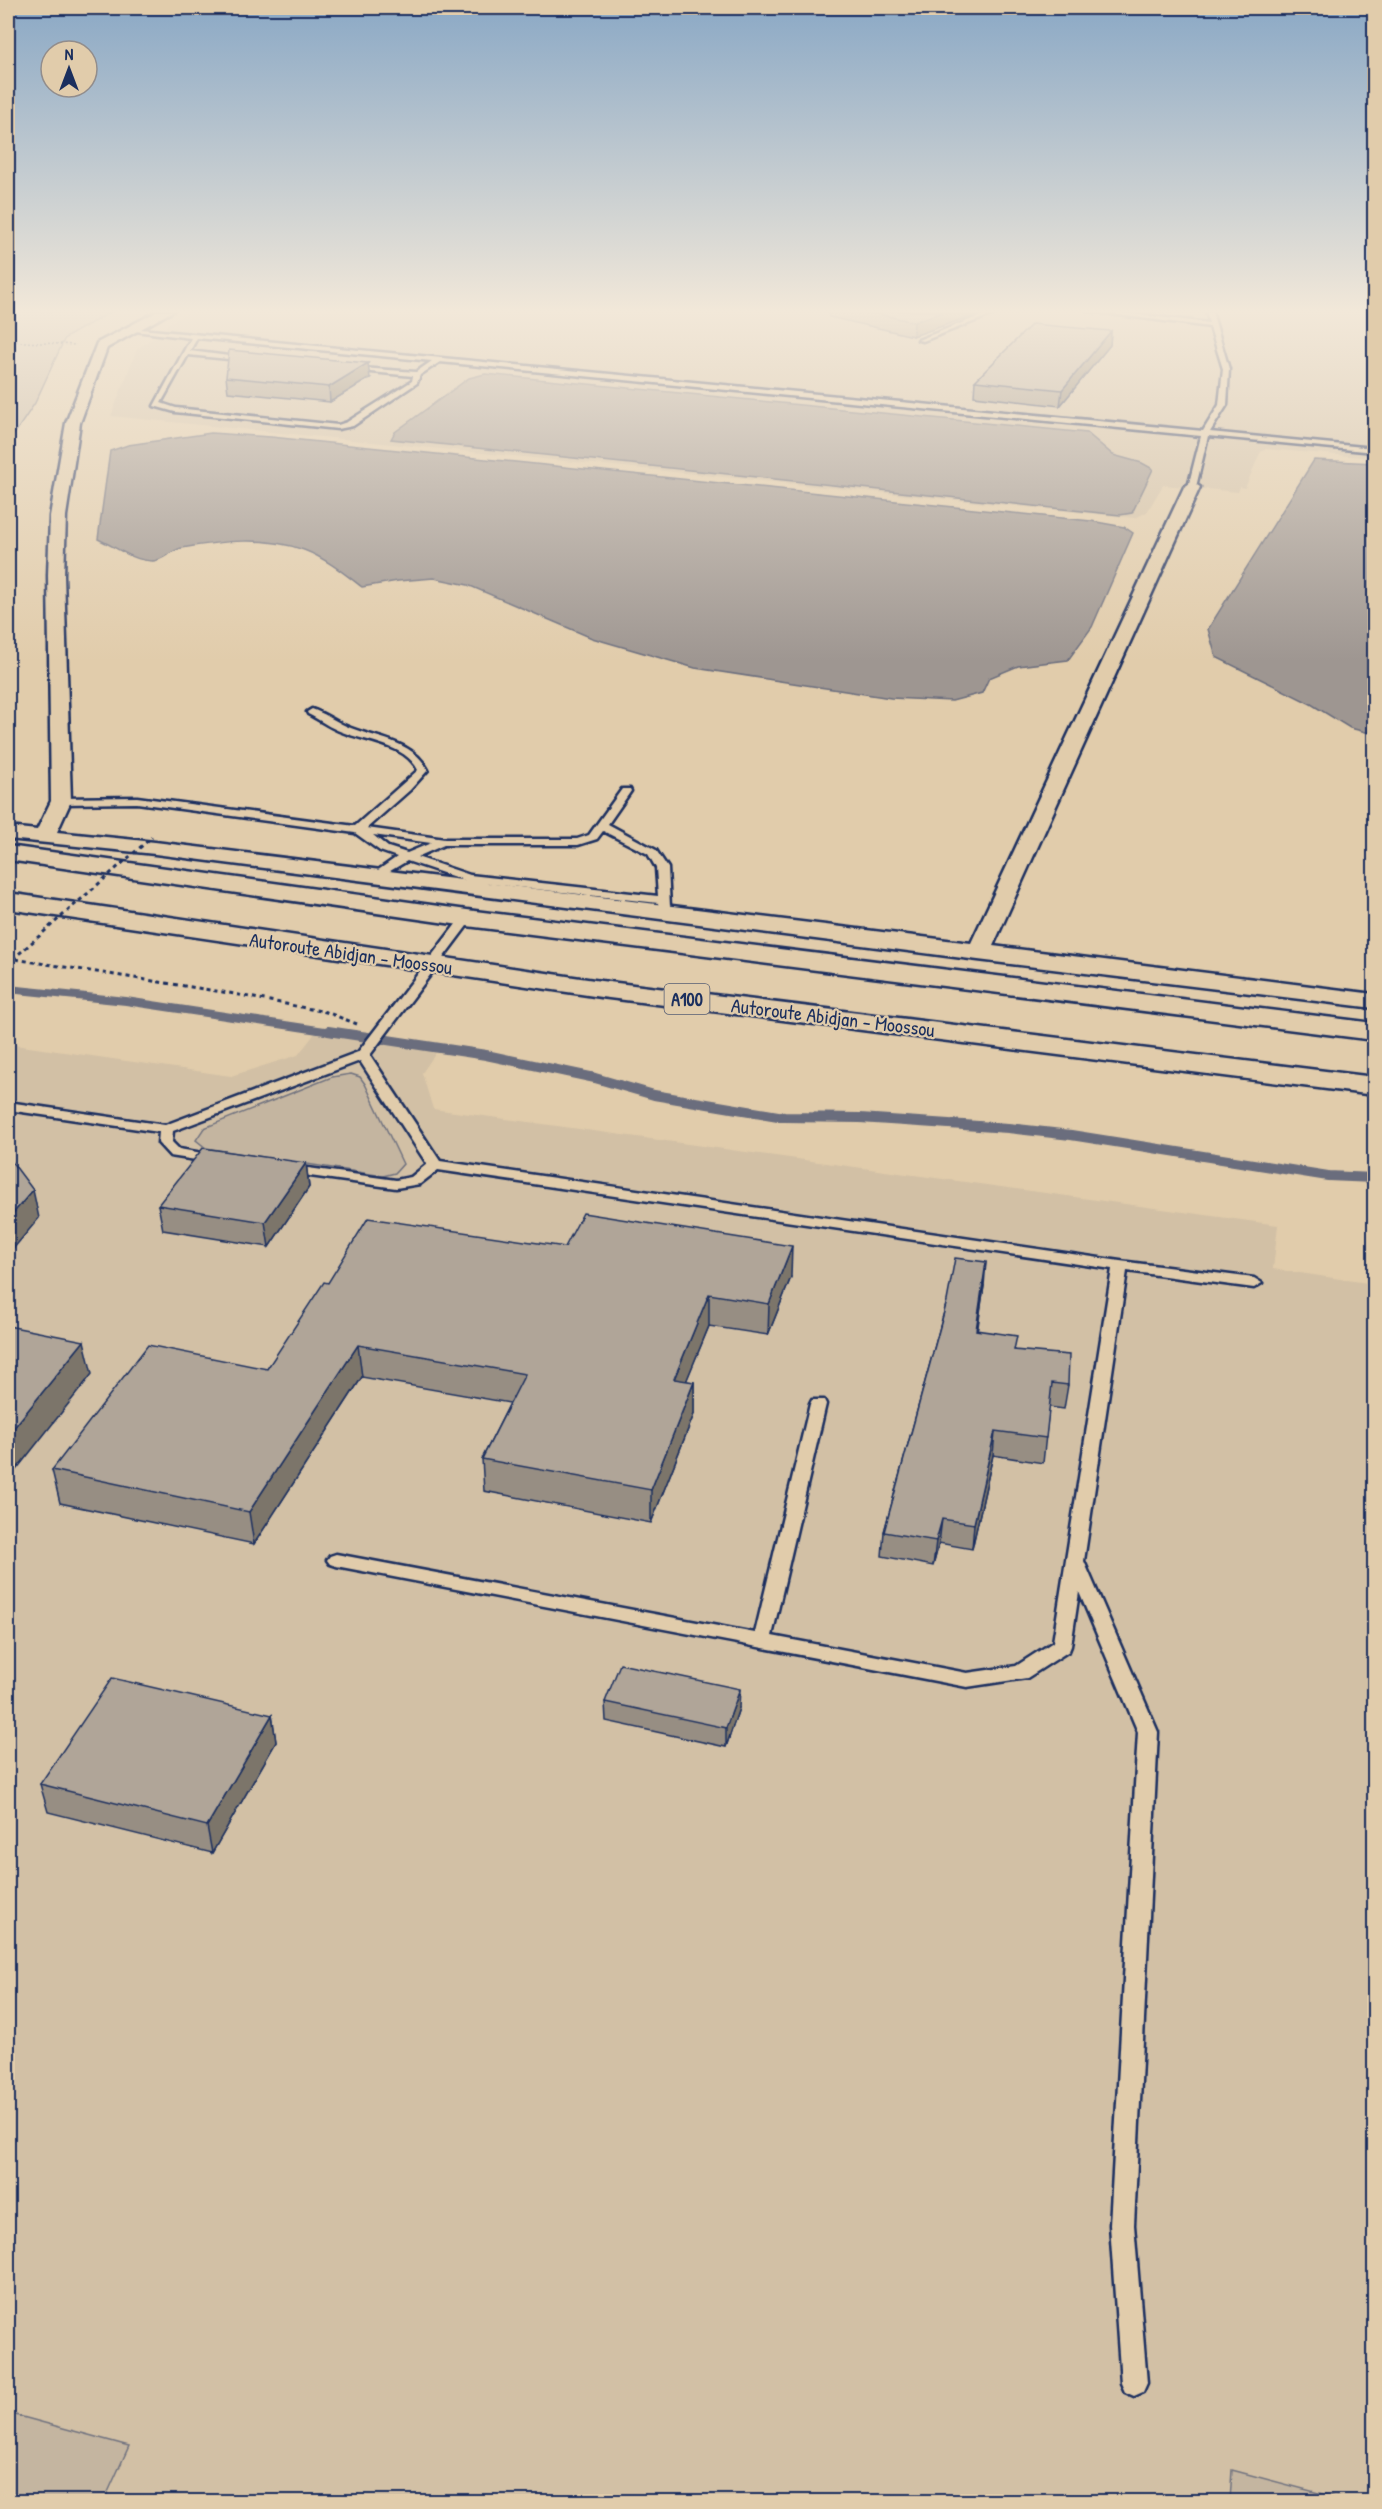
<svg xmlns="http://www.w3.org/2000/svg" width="1382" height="2509" viewBox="0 0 1382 2509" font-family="'Patrick Hand',sans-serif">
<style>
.built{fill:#d2c0a5}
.green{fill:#c4b5a0;stroke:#70727f;stroke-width:1.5}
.water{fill:#9e9691;stroke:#6a6d7d;stroke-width:1.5}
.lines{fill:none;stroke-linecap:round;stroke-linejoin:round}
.stream-far1{stroke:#6a6d7d;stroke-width:8}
.stream{stroke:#6a6d7d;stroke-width:10}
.service-casing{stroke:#1b2f5e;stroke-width:5}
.minor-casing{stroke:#1b2f5e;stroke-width:5}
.trunk-casing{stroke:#1b2f5e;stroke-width:5}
.path-far1{stroke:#1b2f5e;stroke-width:1.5;stroke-dasharray:2 2;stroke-linecap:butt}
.path{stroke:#1b2f5e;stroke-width:3;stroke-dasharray:4 4;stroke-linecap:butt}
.service{fill:#e1ccab;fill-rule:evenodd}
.minor{fill:#e1ccab;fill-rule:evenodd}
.trunk{fill:#e1ccab;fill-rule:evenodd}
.path-bridge{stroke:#1b2f5e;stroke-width:3;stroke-dasharray:4 4;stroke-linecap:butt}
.wall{fill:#978e83;stroke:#1b2f5e;stroke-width:1.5}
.shaded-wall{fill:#7b746a;stroke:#1b2f5e;stroke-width:1.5}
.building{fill:#b0a598;stroke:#1b2f5e;stroke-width:1.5}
.labels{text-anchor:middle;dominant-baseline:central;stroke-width:4.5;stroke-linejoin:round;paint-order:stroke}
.shield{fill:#e1ccab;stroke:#565e75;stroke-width:1.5}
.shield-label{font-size:18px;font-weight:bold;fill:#1b2f5e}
.street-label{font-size:20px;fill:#1b2f5e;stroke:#e1ccab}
</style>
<rect width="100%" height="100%" fill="#e1ccab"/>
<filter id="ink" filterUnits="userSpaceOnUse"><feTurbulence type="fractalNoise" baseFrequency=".0167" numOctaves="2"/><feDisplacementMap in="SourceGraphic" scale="12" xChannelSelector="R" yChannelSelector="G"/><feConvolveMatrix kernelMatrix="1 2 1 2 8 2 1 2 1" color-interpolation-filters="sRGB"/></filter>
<g filter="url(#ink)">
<!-- built -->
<path class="built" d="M190 311H1374V458L1265 449 1260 453 1245 488 1240 487 1238 492 1163 485 1147 512 1135 518 111 416 137 349 166 329V325Z
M320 1027 442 1044 422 1073 433 1109 1278 1225 1273 1269 1374 1284V2501L8 2502V1044L231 1076 298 1055Z"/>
<!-- green -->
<path class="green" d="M8 311H112L65 338 35 403 11 439 8 501Z
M351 1074 360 1077 365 1084 403 1164 395 1173 383 1176 206 1148 196 1140 204 1128 332 1077Z
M8 2413 129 2446 104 2501H8Z
M1232 2470 1349 2501H1230Z"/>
<!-- water -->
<path class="water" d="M485 374 1087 433 1113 455 1142 463 1153 469 1132 513 1120 515 391 439 395 432 469 378Z
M211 433 271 437 1091 521 1124 527 1133 533 1092 627 1068 660 1018 666 989 678 982 693 952 701 891 698 695 668 592 638 468 585 434 578 398 581 362 587C345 574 325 558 304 550 265 536 222 541 182 548 171 550 163 561 153 561 133 561 116 547 98 539L110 451 128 445Z
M1314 460 1374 463V734L1350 728 1311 704 1216 657 1208 629Z"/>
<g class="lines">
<!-- stream-far1 -->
<path class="stream-far1" d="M8 989 126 1001 338 1033"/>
<!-- stream -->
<path class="stream" d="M328 1031 486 1055 595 1078 654 1095 784 1117 860 1118 1008 1128 1071 1135 1328 1176 1374 1178"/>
<defs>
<path id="service" d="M993 311H1002L923 341 918 340Z
M1088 311H1108L1209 323 1206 311H1212L1229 369 1227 405 1210 432 1374 448V452L1208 436 1196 487 1192 489 1188 487 1201 436 440 362 420 375 417 383 353 426 338 429 175 412 154 406 191 338 127 330 130 328 1203 431 1219 405 1223 369 1210 327ZM197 338 432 361 416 372 348 367 350 370 413 376 412 381 347 422 338 425 176 408 161 403 188 355 249 361 252 359 190 351Z
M312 709C324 713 335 721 346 726 375 739 412 739 428 770L410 790 367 828 445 839H577L589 835 622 789H630L631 791 608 824 656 850 668 868 670 907 664 911 660 910 658 903 483 883 495 891 489 894 461 879 407 861 375 880 369 877 371 875 397 857 380 851 355 833 137 803 61 804 56 801 61 798 137 797 355 826 418 770C405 744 367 742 342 732 330 728 320 720 308 714L307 712ZM603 831 648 854 656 868 658 896 470 875 417 857 444 845H578L597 839ZM373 835 431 843 407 853 388 847Z
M467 914 473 918 370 1055 440 1161 1120 1261 1254 1278 1262 1283 1254 1288 1127 1271 1084 1561 1158 1732 1134 2225 1147 2383 1143 2392 1134 2396 1125 2392 1121 2383 1110 2225 1138 1732 1079 1592 1071 1646 1069 1651 1027 1678 967 1687 336 1566 330 1564 327 1560 330 1556 336 1554 755 1633 810 1404 812 1400H824L826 1404 772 1636 967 1673 1016 1666 1053 1642 1112 1269 438 1170 420 1184 396 1188 281 1172 279 1169 286 1165 396 1180 411 1177 427 1164 360 1061 173 1131 172 1142 179 1149 220 1156 222 1159 215 1163 170 1156 158 1143 159 1132 8 1110V1102L165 1125 358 1052 463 915Z"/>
<path id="minor" d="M158 311H173L107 348 80 423 66 516 64 575 71 801 57 832 155 842 971 943 1184 487 1192 482 1200 487 993 946 1374 994V1008L978 960 155 854 8 839V827L37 830 51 801 48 575 50 516 66 423 97 343Z"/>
<path id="trunk" d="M8 846 467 910 1374 1023V1040L467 926 8 860Z
M8 893 601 981 1374 1077V1095L601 997 8 909Z"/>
</defs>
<!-- service casing -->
<use href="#service" class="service-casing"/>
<!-- minor casing -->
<use href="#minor" class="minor-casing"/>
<!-- trunk casing -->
<use href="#trunk" class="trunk-casing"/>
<!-- path-far1 -->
<path class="path-far1" d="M8 341 76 345"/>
<!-- path -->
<path class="path" d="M8 958 229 993 326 1012 357 1024"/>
<!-- service -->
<use href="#service" class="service"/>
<!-- minor -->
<use href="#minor" class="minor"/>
<!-- trunk -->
<use href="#trunk" class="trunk"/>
<!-- path-bridge -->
<path class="path-bridge" d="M13 959 152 837"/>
</g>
<!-- wall -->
<path class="wall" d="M829 311H986L913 336 829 317Z
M1111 331 1110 345 1060 406 974 396 975 381Z
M226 377 370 378 330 402 228 392Z
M306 1163 309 1187 269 1247 163 1230 158 1205Z
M565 1247 791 1277 768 1335 709 1326 686 1381 694 1382V1414L651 1523 484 1491 482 1459 510 1403 362 1377 254 1544 60 1503 52 1470 267 1369 328 1283Z
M984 1286 977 1330 1015 1350 1068 1385 1064 1409 1049 1407 1043 1463 993 1455 972 1549 939 1543 933 1566 882 1556 884 1532 947 1301Z
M605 1702 739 1708 726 1747 606 1721Z
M272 1715 276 1742 212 1853 48 1812 40 1784Z"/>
<!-- shaded-wall -->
<path class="shaded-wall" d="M945 311H986L913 336 914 322Z
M1111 331 1110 345 1060 406 1062 390Z
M368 363 370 378 330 402 329 387Z
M306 1163 309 1187 269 1247 265 1222Z
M33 1190 39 1218 8 1255V1219Z
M792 1246 791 1277 768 1335 769 1304Z
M986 1262 984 1286 974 1354 976 1330Z
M709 1294V1326L674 1411V1379Z
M84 1341 92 1374 8 1480V1435Z
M358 1345 362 1377 254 1544 249 1512Z
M694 1382V1414L651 1523V1490Z
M995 1431 993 1455 972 1549 974 1524Z
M942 1519 939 1543 933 1566 936 1541Z
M740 1689 739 1708 726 1747V1728Z
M272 1715 276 1742 212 1853 207 1826Z"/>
<!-- building -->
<path class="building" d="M865 311H945L914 322Z
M1032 324 1111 331 1062 390 975 381Z
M229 350 368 363 329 387 226 377Z
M203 1148 306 1163 265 1222 158 1205Z
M8 1158H9L33 1190 8 1219Z
M583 1213 792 1246 769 1304 709 1294 674 1379 694 1382 651 1490 482 1459 525 1374 358 1345 249 1512 52 1470 148 1345 267 1369 324 1282 328 1283 368 1218 565 1247Z
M955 1258 986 1262 976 1330 1017 1336 1014 1350 1069 1355 1068 1385 1052 1383 1046 1438 995 1431 974 1524 942 1519 936 1541 884 1532 947 1301Z
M8 1326 84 1341 8 1435Z
M620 1664 740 1689 726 1728 605 1702Z
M112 1678 272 1715 207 1826 40 1784Z"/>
</g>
<!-- sky -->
<linearGradient id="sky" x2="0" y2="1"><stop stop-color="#8aa8c5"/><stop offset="0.47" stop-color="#f2e8d9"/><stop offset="1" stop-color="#f2e8d9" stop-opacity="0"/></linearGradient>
<rect width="1382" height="662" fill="url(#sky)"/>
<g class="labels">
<!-- shield labels -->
<rect class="shield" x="664.5" y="984" width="45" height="30" rx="4.5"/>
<g class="shield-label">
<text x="687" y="999">A100</text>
</g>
<!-- street labels -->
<g class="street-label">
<text transform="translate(351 953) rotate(8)">Autoroute Abidjan - Moossou</text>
<text transform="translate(833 1017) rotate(7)">Autoroute Abidjan - Moossou</text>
</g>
</g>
<!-- margin -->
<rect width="1382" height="2509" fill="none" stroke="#e1ccab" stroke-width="30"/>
<rect x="15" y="15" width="1352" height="2479" fill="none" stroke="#1b2f5e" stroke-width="2" filter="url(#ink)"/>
<!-- north arrow -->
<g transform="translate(69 69)"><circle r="28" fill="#e1ccab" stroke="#928d8c" stroke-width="1.5"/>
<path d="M0-4.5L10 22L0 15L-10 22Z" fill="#1b2f5e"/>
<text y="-9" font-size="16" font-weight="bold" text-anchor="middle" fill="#1b2f5e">N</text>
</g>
</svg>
